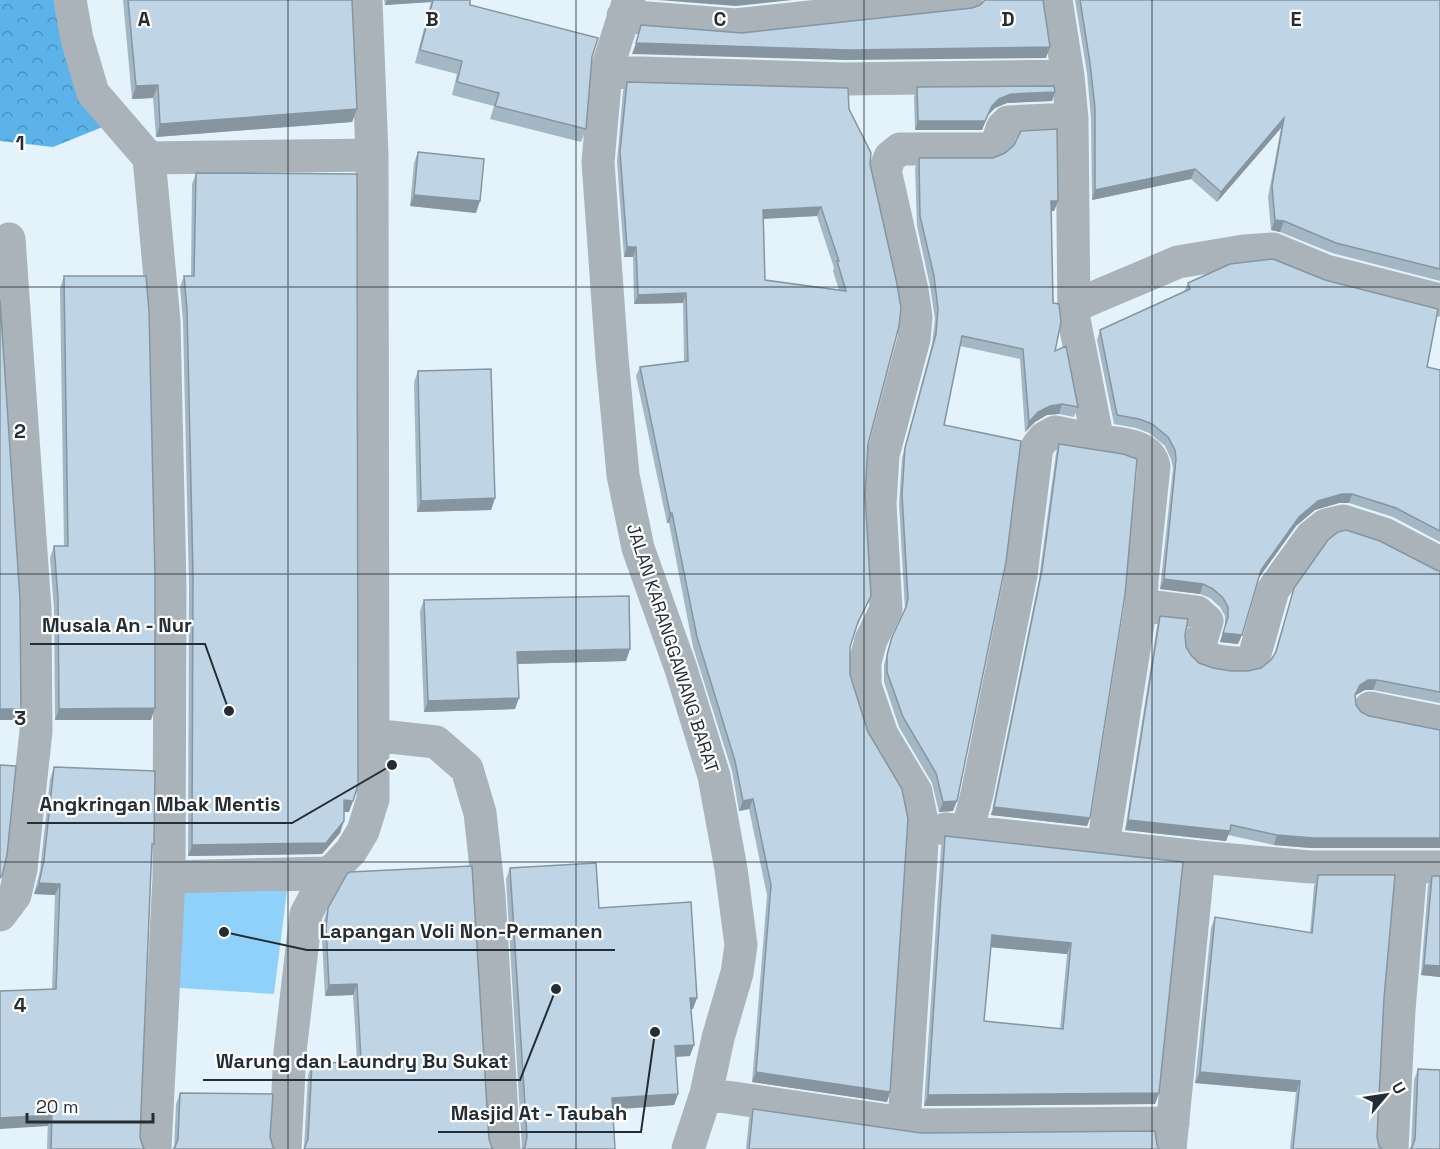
<svg xmlns="http://www.w3.org/2000/svg" width="1440" height="1149" viewBox="0 0 1440 1149" font-family="'Space Grotesk',sans-serif">
<style>
.forest{fill:url(#forest-crowns)}
.park{fill:#90d1fc}
.lines{fill:none;stroke-linecap:round;stroke-linejoin:round}
.minor{stroke:#a9b3b9;stroke-width:33}
.wall{fill:#a4b7c5;fill-rule:evenodd}
.shaded-wall{fill:#8695a0}
.building{fill:#bfd5e5;stroke:#8695a0;stroke-width:1.5;fill-rule:evenodd}
.grid{fill:none;stroke:#242d33;stroke-width:1.5;stroke-opacity:0.55}
.labels{text-anchor:middle;dominant-baseline:central;stroke-width:4.5;stroke-linejoin:round;paint-order:stroke}
.street-label{font-size:18px;fill:#242d33;stroke:#fff}
.grid-label{font-size:20px;text-anchor:middle;font-weight:bold;fill:#242d33;stroke:#fff;stroke-width:4.5;stroke-linejoin:round;paint-order:stroke}
.leader{fill:none;stroke:#242d33;stroke-width:2}
.callout-dot{fill:#242d33;stroke:#fff;stroke-width:2}
.callout-label{font-size:20px;text-anchor:middle;font-weight:bold;fill:#242d33;stroke:#fff;stroke-width:4.5;stroke-linejoin:round;paint-order:stroke}
</style>
<defs>
<pattern id="forest-crowns" width="20" height="18" patternUnits="userSpaceOnUse" patternTransform="scale(1.5)"><rect width="20" height="18" fill="#5bb3e9"/><path d="M2 6a3 3 0 1 1 6 0M12 15a3 3 0 1 1 6 0" fill="none" stroke="#4b92bd"/></pattern>
</defs>
<rect width="100%" height="100%" fill="#e4f2fb"/>
<!-- forest -->
<path class="forest" d="M0 0H84L105 126 53 147 0 141Z"/>
<!-- park -->
<path class="park" d="M289 874 274 994 164 987 169 877Z"/>
<g class="lines">
<!-- minor -->
<path class="minor" d="M70 0 77 39 93 93 149 158 164 321 170 586 169 877 155 1149
M629 0 606 72 598 162 612 358 623 475 638 548 681 669 714 776 731 869 741 945 737 973 718 1038 706 1094 688 1149
M1056 0 1068 76 1072 119 1074 319 1098 441C1118 444 1149 443 1154 466L1142 581 1141 605 1197 612 1207 621C1205 629 1198 645 1201 653 1205 662 1237 664 1246 662 1250 661 1251 660 1254 657L1273 590 1311 537 1326 525 1343 521 1384 534 1440 563
M623 16 736 25 966 0
M606 72 845 79 1068 76
M149 158 372 155
M1074 306 1178 262 1244 251 1273 249 1326 271 1440 300
M1370 708 1440 722
M372 735 436 742 467 769 480 813 489 895 504 1149
M945 829 1199 857
M967 831 977 794 1021 575 1037 447 1044 438 1055 432 1098 441
M1103 846 1141 605
M169 877 328 873
M0 915 15 895 21 869 36 731 35 609 9 239
M706 1094 917 1125 1173 1123
M904 1123 923 827 916 792 882 735 865 685V662L871 640 886 609 880 504 883 455 914 339 916 317 912 290 885 170 890 157 900 149H989L998 141 1002 128 1008 122 1072 119
M285 1149 290 1052 306 914 328 873 335 868 351 851 363 831 373 799 372 155 366 0
M1170 1149 1199 857 1310 867H1440
M1392 1149 1399 1010 1411 867"/>
</g>
<!-- wall -->
<path class="wall" d="M123 0H352L357 109 352 122 156 137 153 98 132 99Z
M384 0H470V5L592 57 586 129 581 142 490 119 494 106 452 95 457 74 415 63 431 2 385 5Z
M1075 0H1440V281L1332 253 1280 232 1271 230 1268 197 1281 128 1217 202 1191 179 1092 200 1091 119 1087 73Z
M627 82 849 109 870 164 868 444 865 495 867 605 856 628 850 647V675L890 1092 887 1102 752 1082 767 895 749 809 739 811 732 771 693 647 669 523H667L636 376 640 367 684 361 683 303 634 304 633 257H624L617 162 623 91ZM817 216 834 268 833 271 839 290 765 280 763 219Z
M917 87 1055 92 1052 101 1007 103 995 108 988 115 982 130H915L914 97Z
M418 152 476 213 410 206 414 163Z
M919 158 1058 201 1054 211H1051L1055 351 1078 407 1074 417 1059 414 1047 415 1035 422 1025 432 1020 359 960 346 944 425 953 811 939 812 932 783 899 727 884 682V665L889 647 892 637 904 613 905 609 899 504 902 458 932 344 935 319 930 286 917 226 915 168Z
M196 173 349 812H344L340 833 322 854 188 856 189 586 183 321 180 287 184 276H191L192 184Z
M64 276 151 720H55L54 609 50 558 54 546H64L60 288Z
M1188 283 1427 367 1440 370V542L1393 517 1349 503H1339L1315 510 1296 526 1259 578 1238 644 1220 642 1225 626V616L1220 607 1210 598 1200 594 1160 589 1173 468 1171 459 1165 446 1149 433 1136 428 1114 424 1097 340 1100 330 1184 292Z
M418 371 495 498 491 510 417 512 414 382Z
M1059 444 1090 818 1087 826 991 815 1039 579 1056 453Z
M1436 570 1440 571V703L1373 690H1365L1356 695 1355 697 1356 705 1440 848H1311L1274 845 1228 835 1226 841 1125 830 1157 626 1160 616 1185 635 1186 647 1191 655 1199 663 1213 668 1231 671H1248L1261 668 1271 660 1274 655 1294 588Z
M424 600 626 661 518 664 515 709 424 712 420 611Z
M54 767 154 844 151 853 140 1137 143 1147 145 1149H47L55 895 34 894 40 871 50 779Z
M945 836 1183 862 1159 1093 1155 1104 924 1106 941 847ZM991 947 1067 954 1060 1029 984 1021Z
M510 868 599 908 693 1009H691L690 1056 675 1057 678 1094 674 1105 612 1109 522 1149 506 879Z
M1318 875 1384 998 1377 1137 1379 1146 1382 1149H1290L1296 1092 1195 1083 1211 928 1215 917 1310 933 1314 886Z
M1432 876H1440V977L1421 975 1428 886Z
M328 908 489 1139 492 1148 304 1149 308 1075 312 1064 357 1061 353 995 325 996 322 940 324 920Z
M1418 1069 1440 1149H1411L1414 1080Z
M180 1093 270 1137 273 1147 174 1149 176 1104Z
M753 1109 921 1133 1157 1145 1159 1149H746L749 1119Z"/>
<!-- shaded-wall -->
<path class="shaded-wall" d="M387 0H432L431 2 385 5Z
M658 0H792L736 6Z
M636 43 1050 47 1046 58 845 60 632 54Z
M158 85 153 98 132 99 136 86Z
M1055 92 1052 101 1007 103 995 108 988 115 982 130H915L918 121 999 99 1011 94Z
M357 109 352 122 156 137 160 124Z
M1284 118 1281 128 1217 202 1221 192Z
M1195 169 1191 179 1092 200 1095 190Z
M414 195 480 201 476 213 410 206Z
M1051 201H1058L1054 211H1047Z
M821 207 817 216 759 219 763 210Z
M1275 220 1284 221 1280 232 1271 230Z
M627 247H636L633 257H624Z
M686 293 683 303 634 304 638 295Z
M1062 404 1059 414 1047 415 1035 422 1025 432 1029 422 1038 412 1050 406Z
M1342 494H1352L1349 503H1339L1315 510 1296 526 1258 579 1261 570 1299 517 1318 501Z
M495 498 491 510 417 512 421 501Z
M670 513H672L669 523H667Z
M1164 579 1203 584 1200 594 1160 589Z
M871 596 867 605 854 632 858 622Z
M1223 633 1242 635 1238 644 1220 642Z
M630 649 626 661 513 664 517 652Z
M1368 680H1377L1373 690H1365L1356 695 1352 705 1360 685Z
M519 698 515 709 424 712 428 701Z
M155 708 151 720H55L59 709Z
M0 709H21L17 720H0Z
M753 799 749 809 739 811 743 801Z
M344 800 353 801 349 812H340Z
M957 801 953 811 939 812 943 802Z
M994 807 1090 818 1087 826 991 815Z
M1128 820 1230 831 1226 841 1125 830Z
M344 821 340 833 322 854 188 856 192 845Z
M1277 835 1440 838V848H1311L1274 845Z
M39 883 60 884 55 895 34 894Z
M992 935 1071 943 1067 954 988 947Z
M1424 965 1440 966V977L1421 975Z
M357 984 353 995 325 996 329 985Z
M690 998H697L693 1009 686 1010Z
M694 1045 690 1056 670 1057 675 1046Z
M756 1072 890 1092 887 1102 752 1082Z
M1200 1072 1300 1081 1296 1092 1195 1083Z
M1159 1093 1155 1104 924 1106 928 1095Z
M678 1094 674 1105 608 1110 612 1098Z
M52 1115 48 1126 0 1129V1118Z"/>
<!-- building -->
<path class="building" d="M128 0H352L357 109 160 124 158 85 136 86Z
M433 0H470V5L598 38 592 57 586 129 495 106 499 93 457 82 462 61 420 50Z
M985 0H1043L1050 47 849 50 636 43 641 25 742 33 972 8 980 5Z
M1080 0H1440V269L1336 243 1284 221 1275 220 1272 186 1284 118 1221 192 1195 169 1095 190V108L1090 63Z
M627 82 848 88 849 109 871 153 870 164 897 284 901 308 899 326 868 444 865 495 871 596 858 622 850 647V675L868 732 902 789 908 819 890 1092 756 1072 771 885 753 799 743 801 735 761 697 637 672 513H670L640 367 688 361 686 293 638 295 636 247H627L620 152ZM821 207 839 261H837L846 291 765 280 763 210Z
M1054 86 1055 92 1011 94 999 99 992 106 985 121H918L917 87Z
M1057 129 1058 201H1051L1053 303 1059 304 1061 322 1055 351 1066 346 1078 407 1062 404 1050 406 1038 412 1029 422 1023 349 962 336 944 425 1021 441 1006 562 957 801 943 802 936 773 903 717 887 672V655L892 637 906 607 908 599 902 494 905 448 936 334 938 309 934 276 920 216 919 158H993L1005 153 1014 145 1021 131Z
M418 152 484 159 480 201 414 195Z
M196 173 357 174 358 785 353 801 344 800V821L326 843 192 845 193 574 187 309 184 276H194Z
M1273 259 1325 280 1438 309 1427 367 1440 370V531L1396 508 1352 494H1342L1318 501 1299 517 1261 570 1242 635 1223 633 1228 617V607L1223 598 1213 589 1203 584 1164 579 1176 459 1175 450 1168 437 1152 424 1139 419 1117 415 1100 330 1190 289 1188 283 1230 264Z
M64 276H146L149 311 155 575V708L59 709 58 598 54 546H68Z
M0 300 20 599 21 709H0Z
M491 369 495 498 421 501 418 371Z
M1059 444 1123 454 1137 459 1125 595 1090 818 994 807 1042 570Z
M1346 530 1380 541 1436 570 1440 571V692L1377 680H1368L1360 685 1355 695 1356 705 1361 712 1369 716 1440 730V838H1314L1277 835 1231 825 1230 831 1128 820 1160 616 1188 619 1185 635 1186 647 1191 655 1199 663 1213 668 1231 671H1248L1261 668 1271 660 1276 652 1294 588 1328 540 1338 532Z
M629 596 630 649 517 652 519 698 428 701 424 600Z
M0 765 16 766 7 855 2 876 0 878Z
M54 767 155 771 154 844H152L140 1137 143 1147 145 1149H51L52 1115 0 1118V991L56 989 60 884 39 883 44 860Z
M945 836 1183 862 1159 1093 928 1095ZM992 935 1071 943 1063 1029 984 1021Z
M596 863 599 908 691 902 697 998H690L694 1045 675 1046 678 1094 612 1098 615 1149H522L525 1147 527 1137 510 868Z
M472 866 489 1139 492 1148 494 1149H304L308 1139 312 1064 361 1061 357 984 329 985 326 929 328 908 347 874 350 872Z
M1318 875H1395L1384 998 1377 1137 1379 1146 1382 1149H1293L1300 1081 1200 1072 1215 917 1312 933Z
M1432 876H1440V966L1424 965Z
M1418 1069 1440 1070V1149H1410L1412 1147 1415 1139Z
M180 1093 273 1094 270 1137 273 1147 275 1149H173L175 1147 178 1139Z
M753 1109 921 1133 1155 1131 1157 1145 1159 1149H749Z"/>
<!-- grid -->
<path class="grid" d="M288 0V1149M576 0V1149M864 0V1149M1152 0V1149M0 287H1440M0 574H1440M0 862H1440"/>
<g class="labels">
<!-- street labels -->
<g class="street-label">
<text transform="translate(673 648) rotate(72)">JALAN KARANGGAWANG BARAT</text>
</g>
</g>
<g class="grid-label">
<text x="144" y="26">A</text>
<text x="432" y="26">B</text>
<text x="720" y="26">C</text>
<text x="1008" y="26">D</text>
<text x="1296" y="26">E</text>
<text x="20" y="150">1</text>
<text x="20" y="438">2</text>
<text x="20" y="725">3</text>
<text x="20" y="1012">4</text>
</g>
<!-- callouts -->
<path class="leader" d="M229 711L205 644H30M392 765L292 823H27M224 932L307 950H615M556 989L520 1080H203M655 1032L641 1132H438"/>
<g class="callout-dot">
<circle cx="229" cy="711" r="6"/>
<circle cx="392" cy="765" r="6"/>
<circle cx="224" cy="932" r="6"/>
<circle cx="556" cy="989" r="6"/>
<circle cx="655" cy="1032" r="6"/>
</g>
<g class="callout-label">
<text x="117" y="632">Musala An - Nur</text>
<text x="160" y="811">Angkringan Mbak Mentis</text>
<text x="461" y="938">Lapangan Voli Non-Permanen</text>
<text x="362" y="1068">Warung dan Laundry Bu Sukat</text>
<text x="539" y="1120">Masjid At - Taubah</text>
</g>
<!-- north arrow -->
<g transform="translate(1386 1095) rotate(61)" stroke="#ffffff" stroke-width="4.5" paint-order="stroke">
<path d="M0-4.5L10 22L0 15L-10 22Z" fill="#242d33"/>
<text y="-9" font-size="16" font-weight="bold" text-anchor="middle" fill="#242d33">U</text>
</g>
<!-- scale -->
<path d="M27 1113v9h126v-9" fill="none" stroke="#242d33" stroke-width="3"/>
<text x="36" y="1113" font-size="18" fill="#242d33" stroke="#ffffff" stroke-width="4.5" paint-order="stroke">20 m</text>
</svg>
